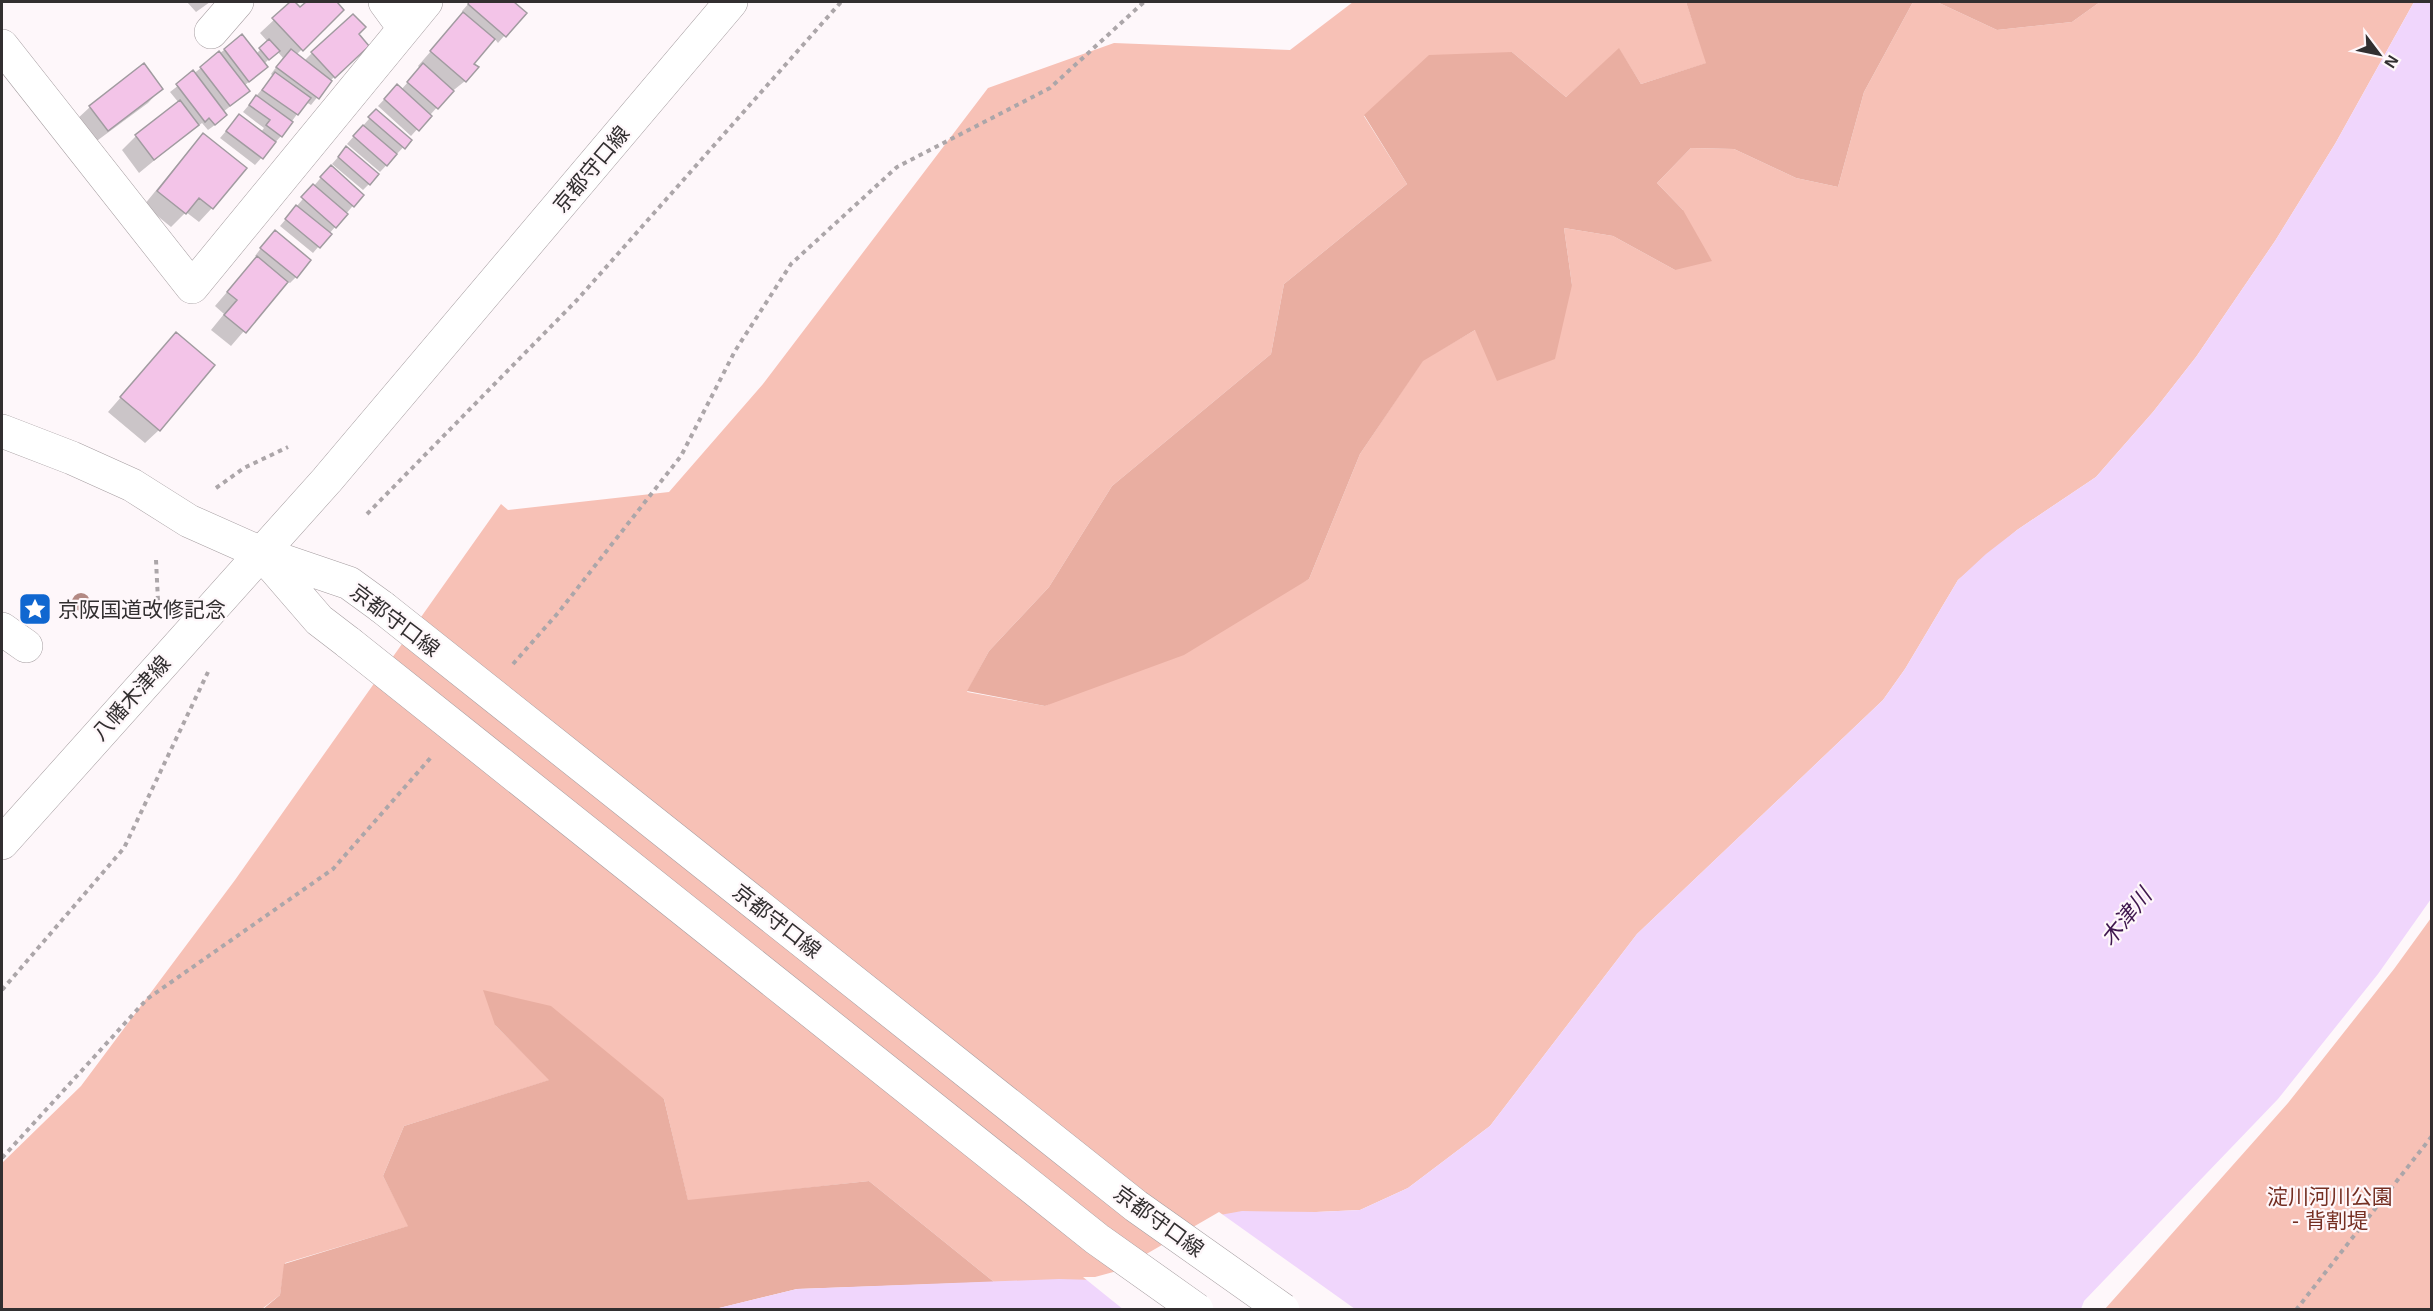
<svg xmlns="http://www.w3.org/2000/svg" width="2433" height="1311" viewBox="0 0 2433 1311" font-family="Helvetica,'Noto Sans JP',sans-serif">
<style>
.green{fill:#f7c1b6}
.forest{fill:#e9aea1}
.water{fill:#f0d6fc}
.pier{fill:#fef7fa}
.shadow{fill:#0003}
.building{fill:#f3c4e8;stroke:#a19ba0;stroke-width:1.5}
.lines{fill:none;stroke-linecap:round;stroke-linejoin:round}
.minor-casing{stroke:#a59da0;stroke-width:34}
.tertiary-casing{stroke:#a59da0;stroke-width:34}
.primary-casing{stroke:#a59da0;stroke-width:34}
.path{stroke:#aca6a9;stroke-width:4;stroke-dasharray:4.5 4.5;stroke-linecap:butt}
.minor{stroke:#fff;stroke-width:33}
.tertiary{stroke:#fff;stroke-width:33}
.primary{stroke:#fff;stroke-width:33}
.primary-bridge-casing{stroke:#a59da0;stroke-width:34;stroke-linecap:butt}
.primary-bridge{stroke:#fff;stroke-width:33}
.tree{fill:#b38983}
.labels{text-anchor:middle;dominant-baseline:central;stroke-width:4.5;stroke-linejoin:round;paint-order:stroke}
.street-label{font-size:21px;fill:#322f30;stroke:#fef7fa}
.poi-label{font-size:21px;fill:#322f30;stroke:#fef7fa;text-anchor:start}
.park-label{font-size:21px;fill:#752f22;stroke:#fef7fa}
.water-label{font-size:22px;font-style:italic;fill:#3f174e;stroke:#fef7fa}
</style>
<rect width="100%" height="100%" fill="#fef7fa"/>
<!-- green -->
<path class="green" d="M1353 2H1686L1707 63 1641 84 1619 49 1566 97 1512 52 1364 116 1407 184 1284 284 1271 354 1112 486 1049 587 989 651 967 692 1045 706 1309 579 1360 454 1423 360 1475 330 1572 285 1564 228 1613 236 1675 270 1683 210 1657 183 1691 148 1734 149 1796 178 1838 187 1864 92 1913 2H1937L1997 30 2072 22 2100 2H2414L2335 144 2275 241 2196 357 2153 412 2096 477 2017 530 1958 580 1905 669 1883 700 1637 934 1490 1126 1408 1188 1360 1210 1316 1212 1095 1280 994 1282 869 1181 688 1201 664 1099 495 1025 550 1080 404 1126 383 1176 409 1226 285 1263 280 1295 262 1309 2 1310V1163L81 1086 235 880 501 504 508 510 669 492 763 384 988 88 1114 43 1290 50Z
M2431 918V1309H2105L2288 1103 2394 969Z"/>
<!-- forest -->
<path class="forest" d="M1686 2H1913L1864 92 1838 187 1796 178 1734 149 1691 148 1657 183 1683 210 1712 261 1675 270 1613 236 1564 228 1572 285 1555 359 1497 381 1475 330 1423 361 1360 454 1309 579 1184 655 1045 706 967 691 989 651 1049 587 1112 486 1271 354 1284 284 1407 184 1364 115 1429 55 1512 52 1566 97 1619 48 1641 84 1706 63Z
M1937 2H2100L2072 22 1997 30Z
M483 990 551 1006 664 1099 688 1200 869 1181 994 1282 797 1289 711 1310H262L280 1295 284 1264 408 1226 383 1176 404 1126 549 1080 495 1025Z"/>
<!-- water -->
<path class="water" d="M2414 2H2431V899L2378 974 2278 1099 2084 1301 2081 1309 711 1310 797 1289 1059 1279 1095 1280 1118 1274 1220 1215 1242 1211 1316 1212 1360 1210 1408 1188 1490 1126 1637 934 1883 700 1905 669 1958 580 1986 554 2017 530 2096 477 2153 412 2196 357 2275 241 2335 144Z"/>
<!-- pier -->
<path class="pier" d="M1219 1212 1355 1309 1124 1310 1083 1277H1095L1117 1271Z"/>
<!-- shadow -->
<path class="shadow" d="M187 2H210L196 12Z
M293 2 300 9 308 2H334L342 10 296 55 304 61 312 53 357 34 367 46 331 80 311 105 306 102 281 136 255 165 220 138 239 116 261 132 264 128 243 112 273 76 271 74 283 58 277 51 264 64 266 67 244 86 242 97 223 112 219 122 208 130 202 123 197 127 196 126 139 173 122 150 136 136 179 103 170 92 242 36 256 54 268 42 260 33Z
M470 2H511L524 13 498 43 494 38 472 64 465 81 450 93 411 136 378 106 390 93 401 90 420 68 418 66 464 13 462 11Z
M161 89 148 103 94 143 76 120 90 107Z
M376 111 410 140 380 172 347 144Z
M203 135 212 208 199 222 186 212 171 227 144 205 190 149Z
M340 155 369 184 363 190 332 164Z
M324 174 362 195 313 253 280 226Z
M268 239 296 277 290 283 287 281 231 346 211 330 224 314 215 306 257 257 255 256Z
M176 334 159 430 145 443 108 412Z"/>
<!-- building -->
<path class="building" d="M290 2H295L300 7 306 2H337L344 10 303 51 272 18Z
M469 2H514L527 13 506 37 468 4Z
M463 12 495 39 474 64 479 67 466 82 430 51Z
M353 14 366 27 359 34 369 46 335 78 311 52Z
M242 34 268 67 249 82 224 49Z
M269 39 280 51 269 60 259 48Z
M291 49 332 81 319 99 276 67Z
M219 51 250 91 230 106 200 67Z
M144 63 163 89 108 131 89 106Z
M423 63 454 91 438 109 407 82Z
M193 70 227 115 215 125 209 118 205 122 176 84Z
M275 72 311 98 298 115 262 90Z
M397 84 432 116 419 131 384 99Z
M256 95 293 122 282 137 266 125 270 120 249 105Z
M180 100 199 125 154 160 135 135Z
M376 109 412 140 405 149 368 117Z
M239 114 276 142 263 159 226 131Z
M363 125 397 154 387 166 353 136Z
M203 133 247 168 213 209 199 198 186 214 157 191Z
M346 146 379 174 370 185 338 157Z
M331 165 364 195 354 207 320 177Z
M313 184 348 214 336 228 301 197Z
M296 205 332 234 320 248 285 219Z
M275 230 311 260 297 278 260 248Z
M257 256 288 282 246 333 224 315 237 300 227 292Z
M176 332 215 365 160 431 120 397Z"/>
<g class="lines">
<defs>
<path id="minor" d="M385 2 404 28
M211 32 237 2
M2 46 192 287 426 2
M2 629 26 646"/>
<path id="tertiary" d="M2 431 72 458 132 485 189 521 261 553"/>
<path id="primary" d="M261 553 349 583 382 607
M262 554 319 620 349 643
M2 843 327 480 731 2"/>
</defs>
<!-- minor casing -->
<use href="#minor" class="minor-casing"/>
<!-- tertiary casing -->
<use href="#tertiary" class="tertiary-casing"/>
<!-- primary casing -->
<use href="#primary" class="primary-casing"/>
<!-- path -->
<path class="path" d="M216 488 244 468 288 447
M367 514 577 300 841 2
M156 560 158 601
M513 664 558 613 681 456 735 351 791 264 897 167 1050 88 1144 2
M2 990 124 848 208 672
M2 1158 147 999 333 869 433 755
M2296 1310 2432 1136"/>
<!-- minor -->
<use href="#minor" class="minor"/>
<!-- tertiary -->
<use href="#tertiary" class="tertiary"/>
<!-- primary -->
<use href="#primary" class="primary"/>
<defs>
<path id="primary-bridge" d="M382 607 1136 1206 1283 1310
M349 643 1097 1239 1197 1310"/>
</defs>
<!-- primary-bridge casing -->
<use href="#primary-bridge" class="primary-bridge-casing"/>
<!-- primary-bridge -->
<use href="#primary-bridge" class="primary-bridge"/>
</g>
<!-- trees -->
<circle class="tree" cx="81" cy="602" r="9"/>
<!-- icons -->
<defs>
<symbol id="sight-square" viewBox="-11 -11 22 22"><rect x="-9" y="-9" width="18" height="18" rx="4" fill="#1067d0" stroke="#fef7fa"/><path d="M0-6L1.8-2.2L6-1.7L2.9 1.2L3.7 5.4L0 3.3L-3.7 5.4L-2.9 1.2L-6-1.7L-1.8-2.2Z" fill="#fff"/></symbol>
</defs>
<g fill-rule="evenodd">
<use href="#sight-square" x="16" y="590" width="38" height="38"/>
</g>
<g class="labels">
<!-- street labels -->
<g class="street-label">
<text transform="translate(591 169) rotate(-50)">京都守口線</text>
<text transform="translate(395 620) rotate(37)">京都守口線</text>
<text transform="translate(131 698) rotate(-48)">八幡木津線</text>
<text transform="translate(777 921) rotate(38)">京都守口線</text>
<text transform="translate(1159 1221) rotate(36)">京都守口線</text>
</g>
<!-- poi labels -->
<g class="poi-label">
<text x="58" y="609">京阪国道改修記念</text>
</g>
<!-- park labels -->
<g class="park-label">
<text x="2330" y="1196">淀川河川公園<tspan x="2330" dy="24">- 背割堤</tspan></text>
</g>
<!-- water labels -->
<g class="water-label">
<text transform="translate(2126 917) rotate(-51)">木津川</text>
</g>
</g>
<!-- border -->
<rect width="2433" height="1311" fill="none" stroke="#322f30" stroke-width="6"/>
<!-- north arrow -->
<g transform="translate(2379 54) rotate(122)" stroke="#fef7fa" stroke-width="4.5" paint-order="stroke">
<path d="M0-4.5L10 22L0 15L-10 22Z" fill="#322f30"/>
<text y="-9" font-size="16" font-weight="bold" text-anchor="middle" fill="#322f30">N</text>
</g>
</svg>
